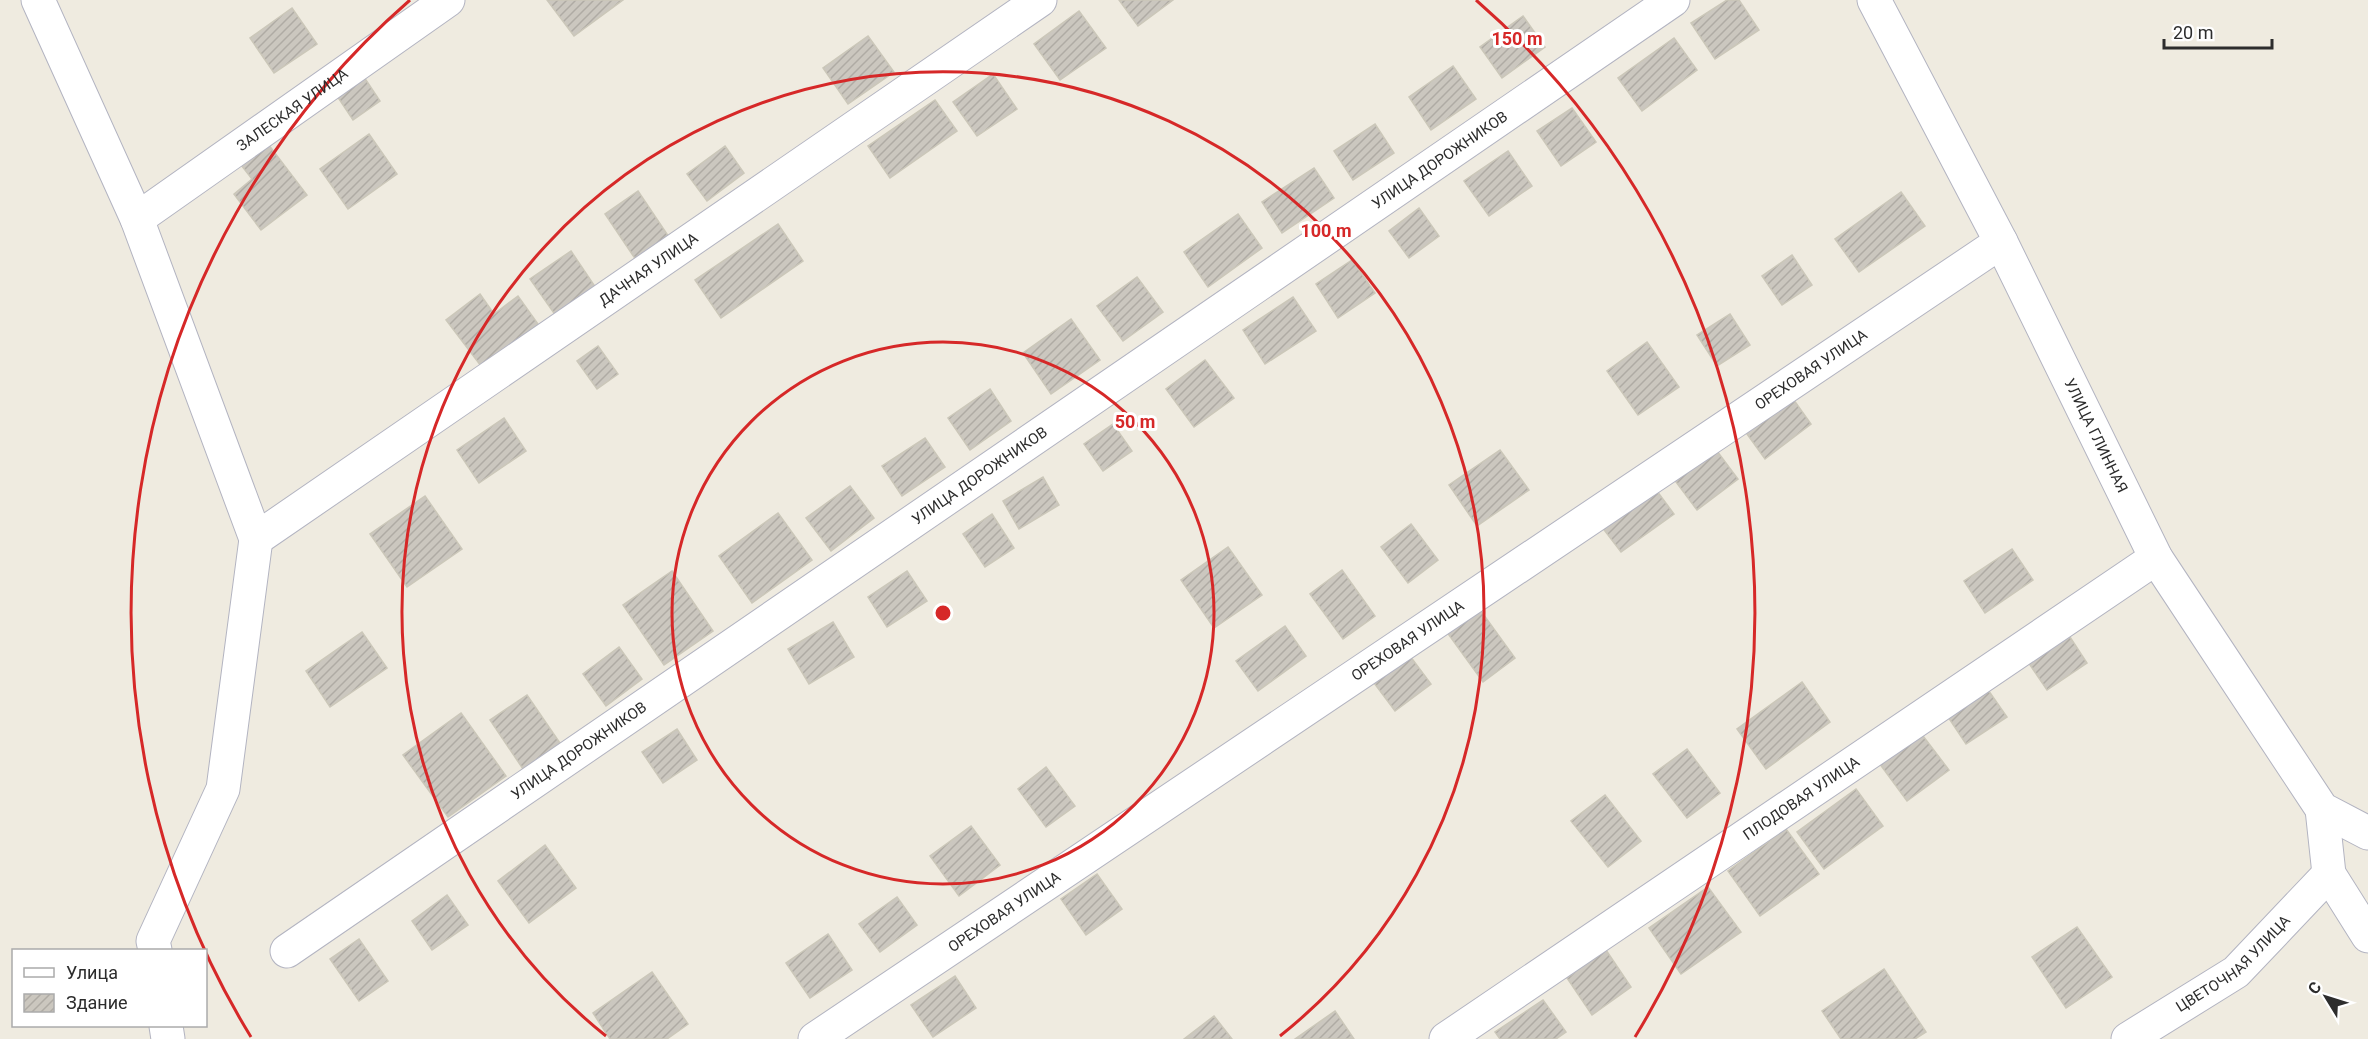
<svg xmlns="http://www.w3.org/2000/svg" width="2368" height="1039" viewBox="0 0 2368 1039" font-family="Roboto,sans-serif">
<style>
.building{fill:url(#building-hatch);stroke:#cbc7b9;stroke-width:1.5}
.lines{fill:none;stroke-linecap:round;stroke-linejoin:round}
.minor-casing{stroke:#b3b4c1;stroke-width:35}
.minor{stroke:#fff;stroke-width:33}
.ring{fill:none;stroke:#d62828;stroke-width:3}
.labels{text-anchor:middle;dominant-baseline:central;stroke-width:6;stroke-linejoin:round;paint-order:stroke}
.street-label{font-size:15px;fill:#2d2d2d;stroke:#fff}
.centre{fill:#d62828;stroke:#fff;stroke-width:3}
.ring-label{font-size:18px;text-anchor:middle;font-weight:bold;fill:#d62828;stroke:#fff;stroke-width:6;stroke-linejoin:round;paint-order:stroke}
</style>
<defs>
<pattern id="building-hatch" width="6" height="6" patternUnits="userSpaceOnUse" patternTransform="scale(1.5)"><rect width="6" height="6" fill="#cbc7bf"/><path d="M-1 1l2-2M0 6l6-6M5 7l2-2" fill="none" stroke="#afaba4"/></pattern>
</defs>
<rect width="100%" height="100%" fill="#efebe0"/>
<!-- building -->
<path class="building" d="M547 0H623L574 36Z
M1119 0H1173L1138 26Z
M1727 0H1739L1759 30 1715 59 1691 23Z
M292 8 317 44 274 73 250 38Z
M1079 11 1106 48 1060 80 1034 44Z
M1523 16 1545 47 1502 78 1480 47Z
M868 36 894 72 848 104 823 68Z
M1674 38 1697 70 1642 111 1618 78Z
M1453 66 1476 99 1431 130 1409 97Z
M358 68 380 101 353 120 331 87Z
M993 74 1017 109 977 136 953 102Z
M935 100 957 131 890 178 868 146Z
M1572 108 1596 142 1561 166 1537 131Z
M1375 124 1394 153 1353 180 1334 151Z
M369 134 397 174 348 209 320 169Z
M268 144 307 195 261 230 234 194 252 179 241 165Z
M725 146 744 173 707 201 687 174Z
M1508 151 1532 186 1489 216 1464 181Z
M1314 168 1334 198 1282 233 1262 202Z
M638 191 669 237 636 260 605 214Z
M1901 192 1925 226 1859 272 1835 239Z
M1419 208 1439 236 1409 258 1389 231Z
M1238 214 1262 248 1208 287 1184 252Z
M778 224 803 261 721 318 695 280Z
M571 251 596 288 556 316 530 279Z
M1792 255 1812 285 1782 305 1762 276Z
M1352 260 1375 293 1338 318 1316 284Z
M1137 277 1163 312 1123 341 1097 306Z
M480 294 494 314 518 296 538 324 481 366 446 320Z
M1293 297 1316 331 1265 364 1243 330Z
M1730 314 1750 345 1717 366 1697 335Z
M1071 319 1100 360 1051 394 1023 353Z
M1647 342 1679 387 1638 415 1607 371Z
M598 346 618 374 597 389 577 361Z
M1205 360 1234 398 1194 427 1166 389Z
M990 389 1011 421 970 450 948 418Z
M1786 389 1811 424 1765 459 1739 423Z
M504 418 526 451 479 483 457 450Z
M1113 424 1132 451 1103 471 1084 444Z
M925 438 945 467 902 496 882 466Z
M1711 443 1738 479 1697 510 1670 474Z
M1500 450 1529 490 1477 526 1449 485Z
M1043 477 1059 505 1019 529 1003 501Z
M1651 483 1674 514 1621 552 1598 522Z
M850 486 874 518 831 551 806 518Z
M425 496 462 549 407 587 370 534Z
M778 513 812 560 752 603 719 556Z
M992 514 1014 548 985 567 963 534Z
M1411 524 1438 560 1408 583 1381 547Z
M1228 547 1262 595 1214 628 1181 580Z
M2012 549 2033 580 1985 613 1964 581Z
M1342 570 1375 616 1343 639 1310 594Z
M672 571 713 631 664 665 623 605Z
M907 571 927 601 887 627 868 597Z
M1478 607 1515 658 1483 682 1446 631Z
M833 622 854 657 809 684 788 649Z
M1285 626 1306 656 1258 691 1236 661Z
M362 632 387 668 330 707 306 671Z
M2068 634 2087 663 2047 690 2028 662Z
M619 647 642 679 606 706 583 674Z
M1410 656 1431 684 1395 711 1374 683Z
M1802 682 1830 722 1766 769 1737 729Z
M1986 687 2007 717 1966 744 1946 714Z
M527 695 560 743 523 769 490 720Z
M461 713 506 776 448 817 403 755Z
M677 729 697 760 663 783 642 752Z
M1920 732 1949 770 1907 801 1879 763Z
M1687 749 1720 793 1687 818 1653 774Z
M1046 767 1075 806 1046 827 1018 789Z
M1856 789 1883 826 1824 869 1797 832Z
M1605 795 1641 841 1608 867 1571 821Z
M971 826 1000 865 959 896 930 856Z
M1786 829 1819 874 1760 916 1728 871Z
M545 845 576 888 529 923 498 881Z
M1097 874 1122 909 1086 935 1061 899Z
M1708 887 1741 932 1681 974 1649 928Z
M447 895 468 925 432 950 412 921Z
M897 897 917 925 880 952 859 924Z
M2077 927 2112 977 2066 1008 2032 957Z
M828 934 852 970 810 998 786 963Z
M359 939 388 981 359 1001 330 959Z
M1606 950 1631 987 1592 1015 1567 978Z
M1884 969 1926 1032 1915 1039H1841L1822 1011Z
M652 972 688 1024 667 1039H610L593 1013Z
M955 976 976 1008 933 1037 911 1005Z
M1543 1000 1566 1032 1556 1039H1500L1495 1032Z
M1335 1011 1354 1039H1295Z
M1214 1016 1232 1039H1184Z"/>
<g class="lines">
<defs>
<g id="minor">
<path d="M38 0 137 219 256 539 223 789 153 941 155 950"/>
<path id="s1" d="M1874 0 2001 242 2156 558 2322 809 2368 833"/>
<path id="s2" d="M137 219 448 0"/>
<path id="s3" d="M256 539 1040 0"/>
<path d="M2322 809 2329 874 2368 936"/>
<path id="s4" d="M287 951 1673 0"/>
<path d="M166 1026 168 1039"/>
<path id="s5" d="M815 1039 2001 242"/>
<path id="s6" d="M1446 1039 2156 558"/>
<path id="s7" d="M2128 1039 2236 972 2329 874"/>
</g>
</defs>
<!-- minor casing -->
<use href="#minor" class="minor-casing"/>
<!-- minor -->
<use href="#minor" class="minor"/>
</g>
<!-- distance rings -->
<g class="ring">
<circle cx="943" cy="613" r="271"/>
<path d="M606 1036A541 541 0 1 1 1280 1036"/>
<path d="M251 1037A812 812 0 0 1 410 0M1476 0A812 812 0 0 1 1635 1037"/>
</g>
<g class="labels">
<!-- street labels -->
<g class="street-label">
<text stroke="none"><textPath href="#s2" startOffset="190">ЗАЛЕСКАЯ УЛИЦА</textPath></text>
<text stroke="none"><textPath href="#s4" startOffset="1398">УЛИЦА ДОРОЖНИКОВ</textPath></text>
<text stroke="none"><textPath href="#s3" startOffset="476">ДАЧНАЯ УЛИЦА</textPath></text>
<text stroke="none"><textPath href="#s5" startOffset="1200">ОРЕХОВАЯ УЛИЦА</textPath></text>
<text stroke="none"><textPath href="#s1" startOffset="489">УЛИЦА ГЛИННАЯ</textPath></text>
<text stroke="none"><textPath href="#s4" startOffset="840">УЛИЦА ДОРОЖНИКОВ</textPath></text>
<text stroke="none"><textPath href="#s5" startOffset="714">ОРЕХОВАЯ УЛИЦА</textPath></text>
<text stroke="none"><textPath href="#s4" startOffset="354">УЛИЦА ДОРОЖНИКОВ</textPath></text>
<text stroke="none"><textPath href="#s6" startOffset="429">ПЛОДОВАЯ УЛИЦА</textPath></text>
<text stroke="none"><textPath href="#s5" startOffset="228">ОРЕХОВАЯ УЛИЦА</textPath></text>
<text stroke="none"><textPath href="#s7" startOffset="130">ЦВЕТОЧНАЯ УЛИЦА</textPath></text>
</g>
</g>
<circle cx="943" cy="613" r="9" class="centre"/>
<g class="ring-label">
<text x="1517" y="45">150 m</text>
<text x="1326" y="237">100 m</text>
<text x="1135" y="428">50 m</text>
</g>
<!-- legend -->
<rect x="12" y="949" width="195" height="78" fill="#ffffff" stroke="#ababab" stroke-width="1.5"/>
<rect x="24" y="968" width="30" height="9" fill="#ffffff" stroke="#ababab" stroke-width="1.5"/>
<text x="66" y="979" font-size="18" fill="#2d2d2d">Улица</text>
<rect x="24" y="994" width="30" height="18" fill="url(#building-hatch)" stroke="#ababab" stroke-width="1.5"/>
<text x="66" y="1009" font-size="18" fill="#2d2d2d">Здание</text>
<!-- north arrow -->
<g transform="translate(2326 997) rotate(308)" stroke="#ffffff" stroke-width="4.5" paint-order="stroke">
<path d="M0-4.5L10 22L0 15L-10 22Z" fill="#2d2d2d"/>
<text y="-9" font-size="16" font-weight="bold" text-anchor="middle" fill="#2d2d2d">С</text>
</g>
<!-- scale -->
<path d="M2164 39v9h108v-9" fill="none" stroke="#2d2d2d" stroke-width="3"/>
<text x="2173" y="39" font-size="18" fill="#2d2d2d" stroke="#ffffff" stroke-width="4.5" paint-order="stroke">20 m</text>
</svg>
